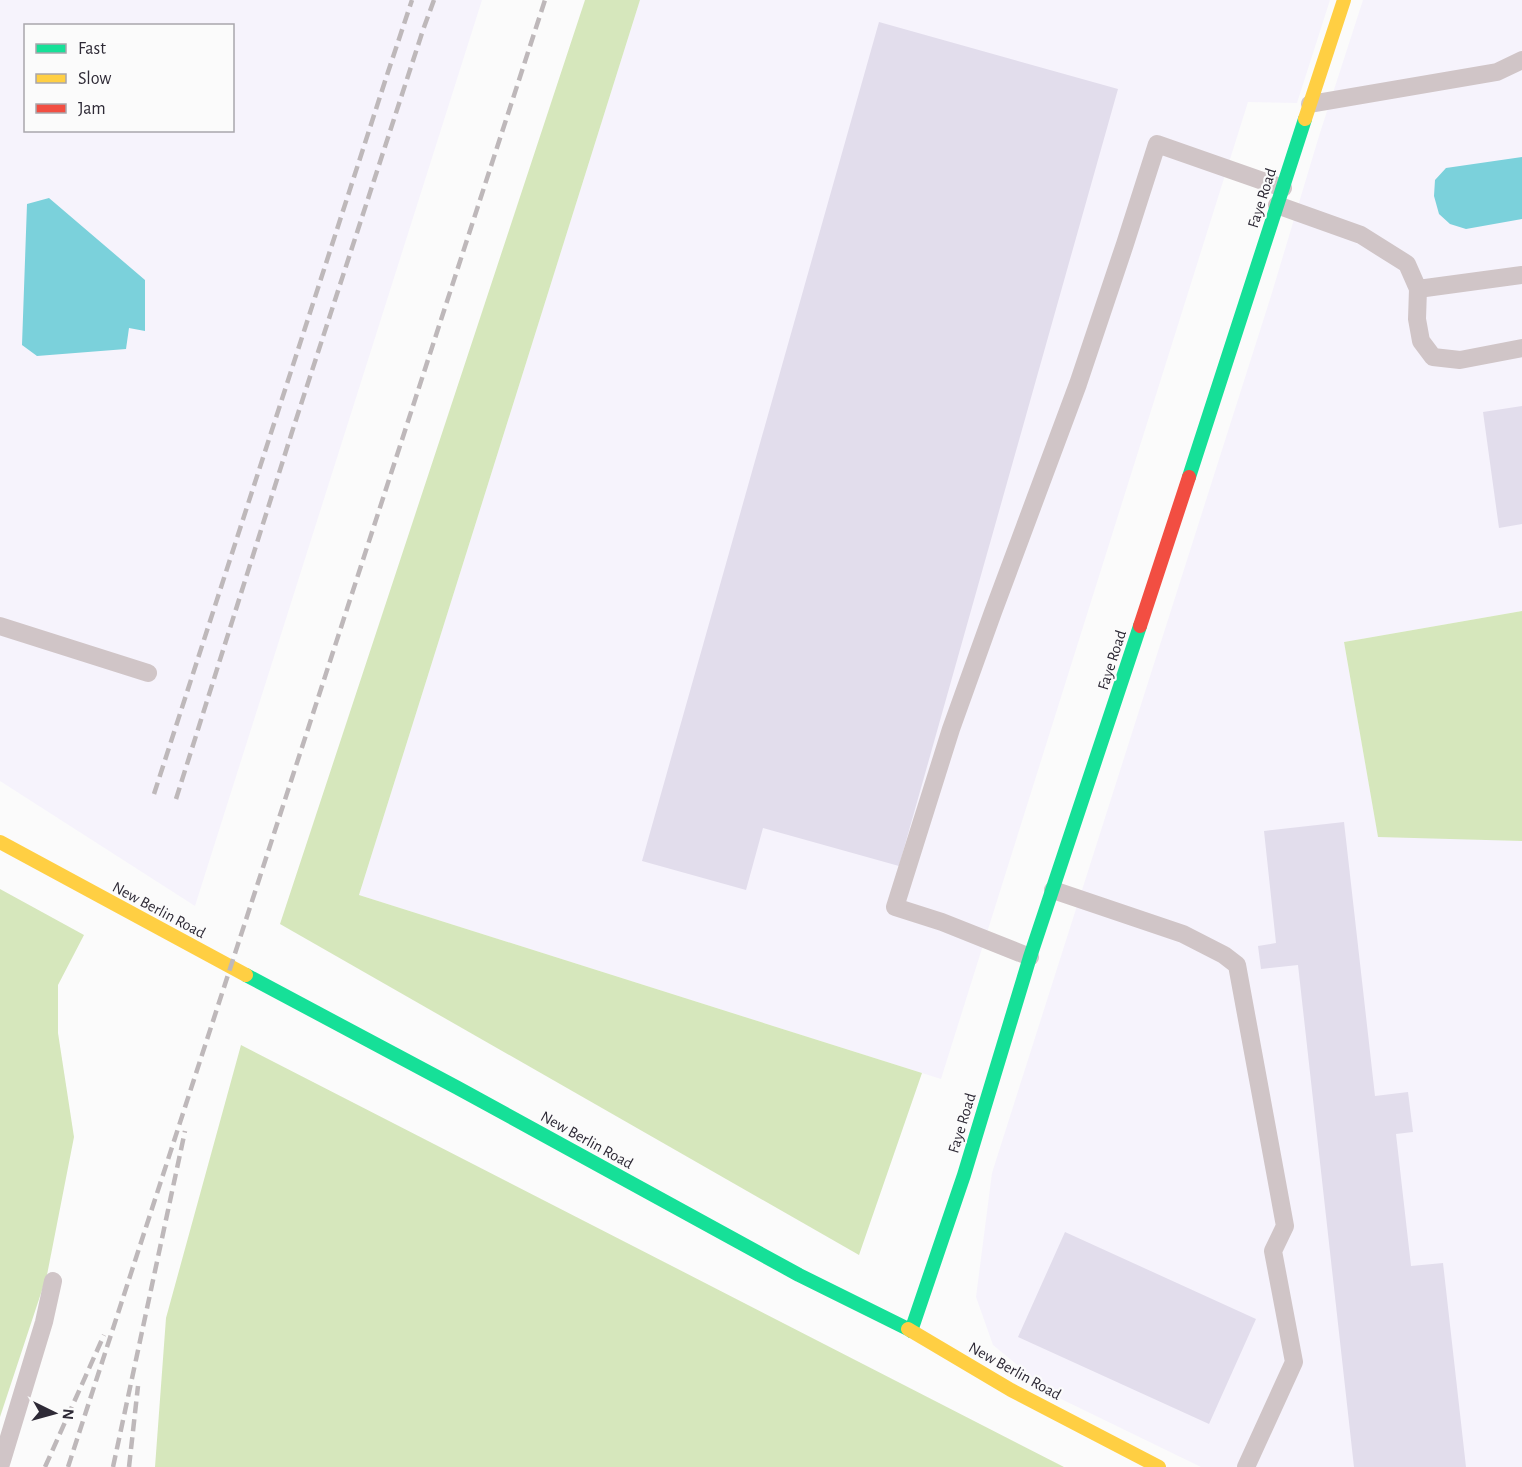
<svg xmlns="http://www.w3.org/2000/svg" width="1522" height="1467" viewBox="0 0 1522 1467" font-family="'Alegreya Sans',sans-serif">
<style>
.built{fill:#f6f3fc;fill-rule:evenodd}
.forest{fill:#d6e7bc}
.water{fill:#7bd1db}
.building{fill:#e2ddec}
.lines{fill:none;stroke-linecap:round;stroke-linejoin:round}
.lane{stroke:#d0c5c7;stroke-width:18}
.fast{stroke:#16e098;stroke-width:14}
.slow{stroke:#ffcf43;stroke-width:14}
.jam{stroke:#f24e42;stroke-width:14}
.rail{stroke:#beb8ba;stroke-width:4.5;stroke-dasharray:12 6;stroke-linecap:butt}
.labels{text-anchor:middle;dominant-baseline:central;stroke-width:4.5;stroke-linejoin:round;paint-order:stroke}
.street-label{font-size:16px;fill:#2e2a36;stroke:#fbfbfb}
</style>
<rect width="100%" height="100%" fill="#fbfbfb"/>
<!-- built -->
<path class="built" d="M0 0H482L195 906 0 781ZM26 26H232V130H26Z
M640 0H1330L1297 103 1248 102 941 1079 359 895Z
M1363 0H1522V611L1344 642 1378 836 1522 841V1467H1201L1055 1396 993 1345 976 1297 992 1173 1271 296 1319 136Z"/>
<!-- forest -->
<path class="forest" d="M585 0H640L359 895 922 1073 859 1255 280 924Z
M1522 611V841L1378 837 1344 642Z
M0 889 84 935 58 985V1033L74 1137 47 1275 0 1417Z
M241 1045 1064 1467H155L166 1318Z"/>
<!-- water -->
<path class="water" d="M1522 157V219L1466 229 1450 224 1439 214 1434 196 1435 180 1446 168Z
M49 198 145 280V331L129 328 126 349 37 356 22 345 27 204Z"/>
<!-- building -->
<path class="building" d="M879 22 1118 89 899 866 763 828 746 890 642 861Z
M1522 406V524L1499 528 1483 412Z
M1344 822 1375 1096 1408 1092 1413 1132 1396 1134 1411 1266 1443 1263 1466 1467H1354L1298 965 1261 969 1258 946 1276 943 1264 831Z
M1065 1232 1256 1319 1209 1424 1018 1337Z"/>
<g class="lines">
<!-- lane -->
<path class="lane" d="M1310 104 1497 72 1522 60
M1277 205 1361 235 1407 264 1418 289 1522 275
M1418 289 1417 319 1421 341 1433 357 1460 360 1522 348
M0 626 148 673
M1053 890 1183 934 1224 955 1237 965 1285 1226 1273 1251 1294 1362 1246 1467
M1030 957 942 922 895 907 951 729 993 612 1078 384 1125 244 1157 144 1283 188
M0 1467 44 1322 53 1281"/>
<!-- fast -->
<path class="fast" d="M1189 477 1305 119
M246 975 456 1087 799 1275 908 1329
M911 1331 964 1175 1030 957 1140 626"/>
<!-- slow -->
<path class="slow" d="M1305 119 1344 0
M0 842 246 975
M908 1329 1011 1390 1159 1467"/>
<!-- jam -->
<path class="jam" d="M1140 626 1189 477"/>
<!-- rail -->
<path class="rail" d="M154 794 388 72 412 0
M176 799 292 432 423 30 434 0
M45 1467 104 1335
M68 1467 545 0
M113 1467 185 1131
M129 1467 138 1386"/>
</g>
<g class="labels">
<!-- street labels -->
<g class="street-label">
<text transform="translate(1262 198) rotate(-72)">Faye Road</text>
<text transform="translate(1112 660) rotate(-72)">Faye Road</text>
<text transform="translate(159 910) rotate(28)">New Berlin Road</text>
<text transform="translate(962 1123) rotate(-73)">Faye Road</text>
<text transform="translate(587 1140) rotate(29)">New Berlin Road</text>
<text transform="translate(1015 1371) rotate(29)">New Berlin Road</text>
</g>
</g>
<!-- legend -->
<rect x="24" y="24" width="210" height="108" fill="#fbfbfb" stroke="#a9a7ac" stroke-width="1.5"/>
<rect x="36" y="44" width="30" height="9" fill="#16e098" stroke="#a9a7ac" stroke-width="1.5"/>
<text x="78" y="54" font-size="18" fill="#2e2a36">Fast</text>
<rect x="36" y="74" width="30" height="9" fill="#ffcf43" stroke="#a9a7ac" stroke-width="1.5"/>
<text x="78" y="84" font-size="18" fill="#2e2a36">Slow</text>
<rect x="36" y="104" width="30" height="9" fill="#f24e42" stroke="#a9a7ac" stroke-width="1.5"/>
<text x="78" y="114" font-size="18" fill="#2e2a36">Jam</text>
<!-- north arrow -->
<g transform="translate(54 1413) rotate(95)" stroke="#fbfbfb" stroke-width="4.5" paint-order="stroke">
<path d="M0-4.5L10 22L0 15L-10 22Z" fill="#2e2a36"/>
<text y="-9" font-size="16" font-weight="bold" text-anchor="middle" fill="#2e2a36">N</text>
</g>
</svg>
